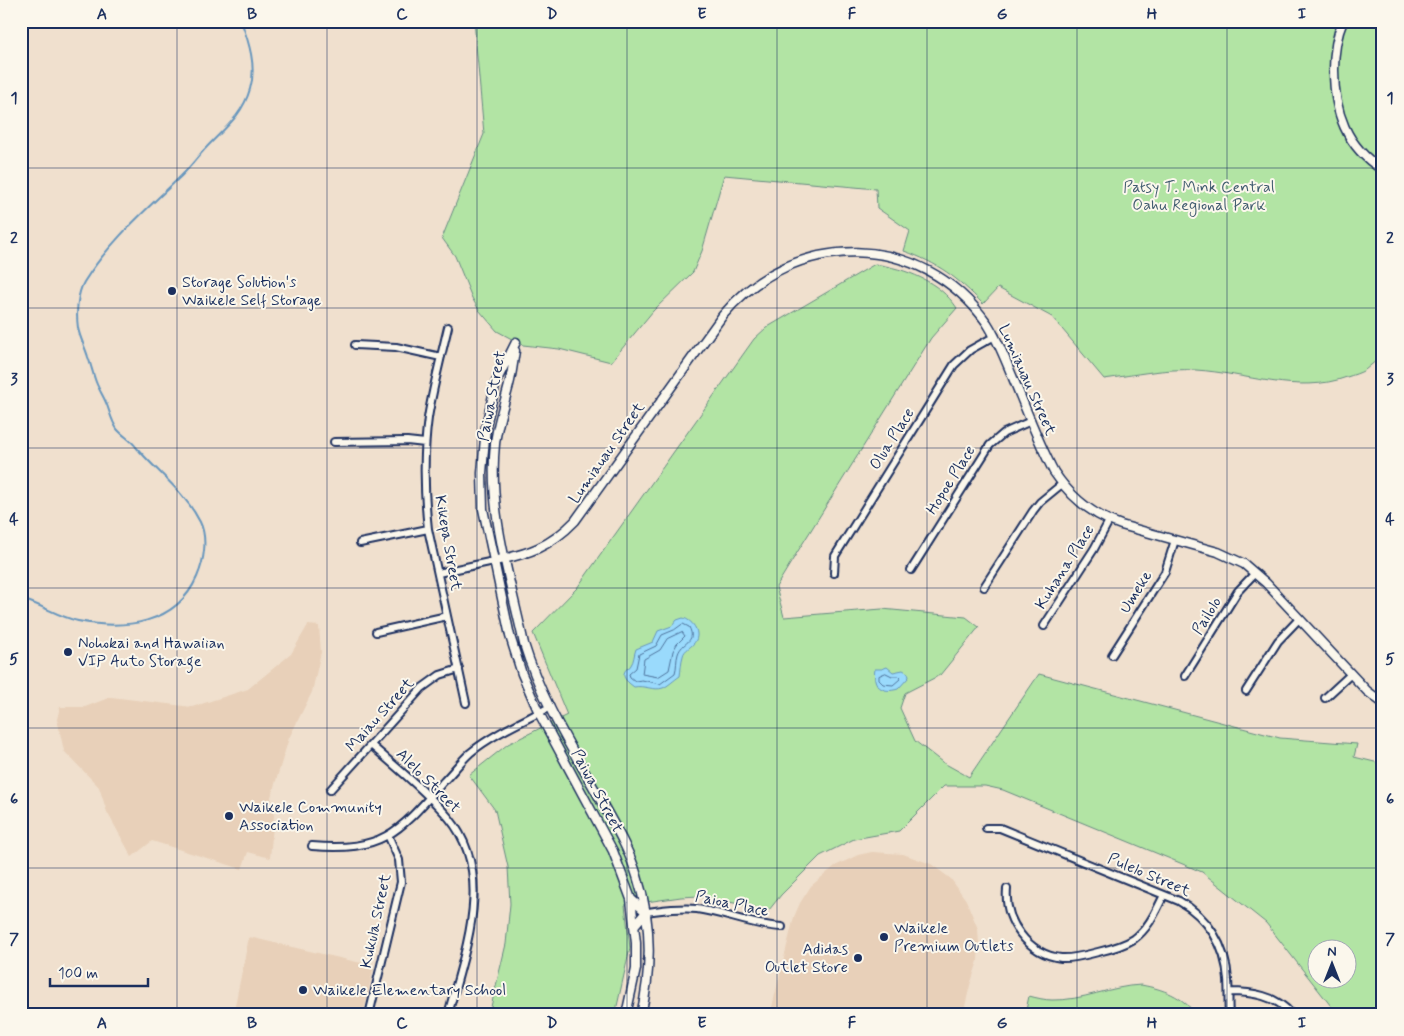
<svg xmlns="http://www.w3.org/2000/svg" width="1404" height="1036" viewBox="0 0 1404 1036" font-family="Mynerve,sans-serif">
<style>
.built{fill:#e8d0b9}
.green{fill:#b2e4a4;stroke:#668a81;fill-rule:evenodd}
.water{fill:#9adafc;stroke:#6796bd}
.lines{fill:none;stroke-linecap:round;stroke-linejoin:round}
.shore{stroke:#4e739d;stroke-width:1}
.stream{stroke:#6796bd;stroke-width:2}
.minor-casing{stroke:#1b2f5e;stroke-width:10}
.tertiary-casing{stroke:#1b2f5e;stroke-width:11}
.minor{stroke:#fbf7ec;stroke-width:6}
.tertiary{stroke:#fbf7ec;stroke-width:8}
.grid{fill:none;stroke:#1b2f5e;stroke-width:1;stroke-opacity:0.55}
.poi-dot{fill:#1b2f5e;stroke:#fbf7ec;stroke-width:2}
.labels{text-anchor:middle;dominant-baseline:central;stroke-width:4;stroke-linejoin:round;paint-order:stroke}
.park-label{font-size:16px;fill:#415c70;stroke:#fbf7ec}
.poi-label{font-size:16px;fill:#1b2f5e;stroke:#fbf7ec;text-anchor:start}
.street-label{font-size:16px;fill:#1b2f5e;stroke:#fbf7ec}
.neatline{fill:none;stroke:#1b2f5e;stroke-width:2}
.grid-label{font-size:16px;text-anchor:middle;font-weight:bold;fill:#1b2f5e}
</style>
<rect width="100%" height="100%" fill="#f0e0ce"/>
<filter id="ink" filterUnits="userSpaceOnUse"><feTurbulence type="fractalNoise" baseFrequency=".02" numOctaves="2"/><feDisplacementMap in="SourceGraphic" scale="10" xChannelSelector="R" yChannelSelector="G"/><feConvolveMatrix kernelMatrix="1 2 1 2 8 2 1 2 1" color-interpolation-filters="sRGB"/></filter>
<g filter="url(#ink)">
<!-- built -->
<path class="built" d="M308 625 319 626 321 652 312 692 289 738 271 797 274 815 270 858 248 852 242 869 152 841 132 857 107 812 99 787 64 751 57 719 60 707H85L111 697 192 707 248 689 291 654Z
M872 852 903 854 931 864 951 879 966 900 978 929 979 944 978 961 970 985 963 1015H770L794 917 800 903 811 886 835 866 858 855Z
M249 937 374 966 363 1015H233Z"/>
<!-- green -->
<path class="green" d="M474 21H1383V355C1377 360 1371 365 1365 370 1360 373 1353 375 1347 377 1298 395 1246 373 1196 370 1165 368 1135 375 1104 379L1052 317 998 288 983 304C958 278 938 263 904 251L910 231 877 208 876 189 724 175 702 251 693 272 653 311 611 362 559 349 523 345 497 331 479 310 472 298 455 256 442 238 484 134Z
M875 264C906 269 939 281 957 308L931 338 798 551 776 587 784 617 882 609 966 617 979 627 940 675 905 693 900 708 915 741 942 762 969 777 1039 674 1280 738 1357 744 1354 757 1383 764V1015H1338L1266 923 1202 872 1003 790 985 786H944L899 831 854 839 820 856 781 895 769 910 699 896 681 897 625 905 630 948 615 1015H489L506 944 510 904 508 867 495 810 469 775 508 744 567 715 533 633 577 588 754 339 766 328ZM1316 948H1346V978H1316Z
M1141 985C1163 989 1183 996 1196 1015H1025L1029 996C1037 998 1045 1000 1052 1000 1082 1001 1111 986 1141 985Z"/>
<!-- water -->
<path class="water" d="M683 618C692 620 700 631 696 640 693 647 684 649 683 656 681 662 681 670 680 676 674 680 668 686 663 688 654 691 644 685 634 687 629 683 621 678 625 671 626 668 630 668 631 665 634 661 634 654 636 649L653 642 658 631 672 626 677 620Z
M887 667 893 672 903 670 908 673 909 677 898 689C882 694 872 686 875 669H882Z"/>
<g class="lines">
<!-- shore -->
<path class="shore" d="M683 624 689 627C697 643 682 641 678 654 676 660 677 667 675 673L660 684 642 680 635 681 630 677 629 674 636 668 639 654 656 646 662 635 674 630Z
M682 632 685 636 677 644 673 651 669 670 658 677 642 674 644 659 660 650 667 639Z
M886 673 892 676H899L900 679 893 685 883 684 879 680V676Z"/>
<!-- stream -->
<path class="stream" d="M21 599C40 604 59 617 78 621 124 630 176 625 197 577 204 561 208 538 200 522 185 492 157 472 136 447 131 440 123 436 117 429 112 422 110 413 107 405 104 397 99 390 96 382 93 374 91 365 88 357 85 347 80 338 78 328 76 314 77 294 84 282 109 242 145 211 178 179 187 171 195 160 204 150 222 130 242 117 250 89 257 67 249 42 241 21"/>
<defs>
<path id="minor" d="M448 327C441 357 433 387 428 418 423 455 424 492 428 529L466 703
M355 345 396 347 441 357
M334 442 407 441 425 443
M360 543 428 529
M911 570 990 445 1004 433 1031 421
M438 573 494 561
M834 573 835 556 954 365 970 350 995 336
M984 587 1033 511 1040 502 1062 484
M1044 626 1094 549 1109 521
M376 632 447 616
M1112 655 1165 572 1175 540
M1185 676 1238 591 1255 573
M1246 691 1278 641 1299 619
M1325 698 1351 674
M371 745C397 768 426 791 449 818 496 875 464 952 448 1015
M330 790 422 688 440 675 459 669
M986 828H1000L1179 901C1208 917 1226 946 1228 980 1229 991 1228 1003 1229 1015
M312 846C384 852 399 832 444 781 453 772 461 761 470 753 493 734 524 721 550 707
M1007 889C1004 921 1028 954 1061 958 1073 959 1086 955 1098 952 1111 949 1123 946 1134 939 1149 928 1156 911 1164 895
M646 912C663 910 679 907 697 909 726 913 753 926 782 927
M1229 992C1251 992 1277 995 1292 1015
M369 1015 401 882 399 860 388 835"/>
<path id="tertiary" d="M1343 21C1336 37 1334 53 1334 70 1334 112 1346 147 1383 170
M516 342 496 382 486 426 482 473 483 509 510 636 522 674 539 713 613 851 631 899 636 943V969L626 1015
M515 351C513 362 512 374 509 385 504 405 497 424 495 444 488 512 510 578 524 644 541 700 573 750 601 801 614 825 629 849 637 876 652 922 652 968 641 1015
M494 561C528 554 550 547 575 521L723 315C794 230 921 230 987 323 998 340 1005 359 1013 378 1026 409 1038 442 1054 472 1071 498 1092 515 1121 525L1218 552 1244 564 1266 583 1367 691 1383 703
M631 899 646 912 634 926"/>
</defs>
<!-- minor casing -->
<use href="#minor" class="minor-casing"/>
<!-- tertiary casing -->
<use href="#tertiary" class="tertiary-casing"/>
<!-- minor -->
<use href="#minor" class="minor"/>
<!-- tertiary -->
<use href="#tertiary" class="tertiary"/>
</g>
</g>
<!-- grid -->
<path class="grid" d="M177 21V1015M327 21V1015M477 21V1015M627 21V1015M777 21V1015M927 21V1015M1077 21V1015M1227 21V1015M21 168H1383M21 308H1383M21 448H1383M21 588H1383M21 728H1383M21 868H1383"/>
<!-- markers -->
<g class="poi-dot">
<circle cx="172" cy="291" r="5"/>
<circle cx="68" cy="652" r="5"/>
<circle cx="229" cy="816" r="5"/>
<circle cx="884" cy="937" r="5"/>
<circle cx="858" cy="958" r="5"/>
<circle cx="303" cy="990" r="5"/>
</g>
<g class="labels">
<!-- park labels -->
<g class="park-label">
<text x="1199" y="187">Patsy T. Mink Central<tspan x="1199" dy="18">Oahu Regional Park</tspan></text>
</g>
<!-- poi labels -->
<g class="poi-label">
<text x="182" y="282">Storage Solution's<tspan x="182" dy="18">Waikele Self Storage</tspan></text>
<text x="78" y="643">Nohokai and Hawaiian<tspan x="78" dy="18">VIP Auto Storage</tspan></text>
<text x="239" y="807">Waikele Community<tspan x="239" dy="18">Association</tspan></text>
<text x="894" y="928">Waikele<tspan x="894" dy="18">Premium Outlets</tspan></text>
<text x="848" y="949" text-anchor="end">Adidas<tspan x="848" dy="18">Outlet Store</tspan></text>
<text x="313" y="990">Waikele Elementary School</text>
</g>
<!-- street labels -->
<g class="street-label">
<text transform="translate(1027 380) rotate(66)">Lumiauau Street</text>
<text transform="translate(492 396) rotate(-79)">Paiwa Street</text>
<text transform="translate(892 439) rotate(-58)">Olua Place</text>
<text transform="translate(607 453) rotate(-55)">Lumiauau Street</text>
<text transform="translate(951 480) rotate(-58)">Hopoe Place</text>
<text transform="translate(448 543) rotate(80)">Kikepa Street</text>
<text transform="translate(1065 567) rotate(-58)">Kuhana Place</text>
<text transform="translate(1136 592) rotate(-58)">Umeke</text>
<text transform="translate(1207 616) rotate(-58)">Pailolo</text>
<text transform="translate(380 715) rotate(-48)">Maiau Street</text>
<text transform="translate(428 781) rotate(45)">Alelo Street</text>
<text transform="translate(597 791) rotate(62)">Paiwa Street</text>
<text transform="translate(1149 875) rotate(23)">Pulelo Street</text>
<text transform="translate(732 904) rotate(12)">Paioa Place</text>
<text transform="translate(376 921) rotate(-78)">Kukula Street</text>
</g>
</g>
<!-- margin -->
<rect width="1404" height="1036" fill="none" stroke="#fbf7ec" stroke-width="55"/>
<!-- north arrow -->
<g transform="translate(1332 964)"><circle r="24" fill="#fbf7ec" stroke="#a1a7b3"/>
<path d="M0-4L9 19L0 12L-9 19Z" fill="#1b2f5e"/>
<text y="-8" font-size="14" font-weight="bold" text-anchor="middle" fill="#1b2f5e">N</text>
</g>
<!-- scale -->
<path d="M50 978v8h98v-8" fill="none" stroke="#1b2f5e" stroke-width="2.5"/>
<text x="58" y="978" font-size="15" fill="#1b2f5e" stroke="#fbf7ec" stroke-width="4" paint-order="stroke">100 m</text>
<rect x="28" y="28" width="1348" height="980" class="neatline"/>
<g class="grid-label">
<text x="102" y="19">A</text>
<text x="252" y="19">B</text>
<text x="402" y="19">C</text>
<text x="552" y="19">D</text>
<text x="702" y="19">E</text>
<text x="852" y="19">F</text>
<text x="1002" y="19">G</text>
<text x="1152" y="19">H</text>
<text x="1302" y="19">I</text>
<text x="14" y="103">1</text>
<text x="1390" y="103">1</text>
<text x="14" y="243">2</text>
<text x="1390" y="243">2</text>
<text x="14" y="384">3</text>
<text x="1390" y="384">3</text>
<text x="14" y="524">4</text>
<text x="1390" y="524">4</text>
<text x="14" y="664">5</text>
<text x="1390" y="664">5</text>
<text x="14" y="804">6</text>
<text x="1390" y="804">6</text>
<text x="14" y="944">7</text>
<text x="1390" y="944">7</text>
<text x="102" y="1028">A</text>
<text x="252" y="1028">B</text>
<text x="402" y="1028">C</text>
<text x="552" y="1028">D</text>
<text x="702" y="1028">E</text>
<text x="852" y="1028">F</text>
<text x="1002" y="1028">G</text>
<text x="1152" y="1028">H</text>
<text x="1302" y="1028">I</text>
</g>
</svg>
